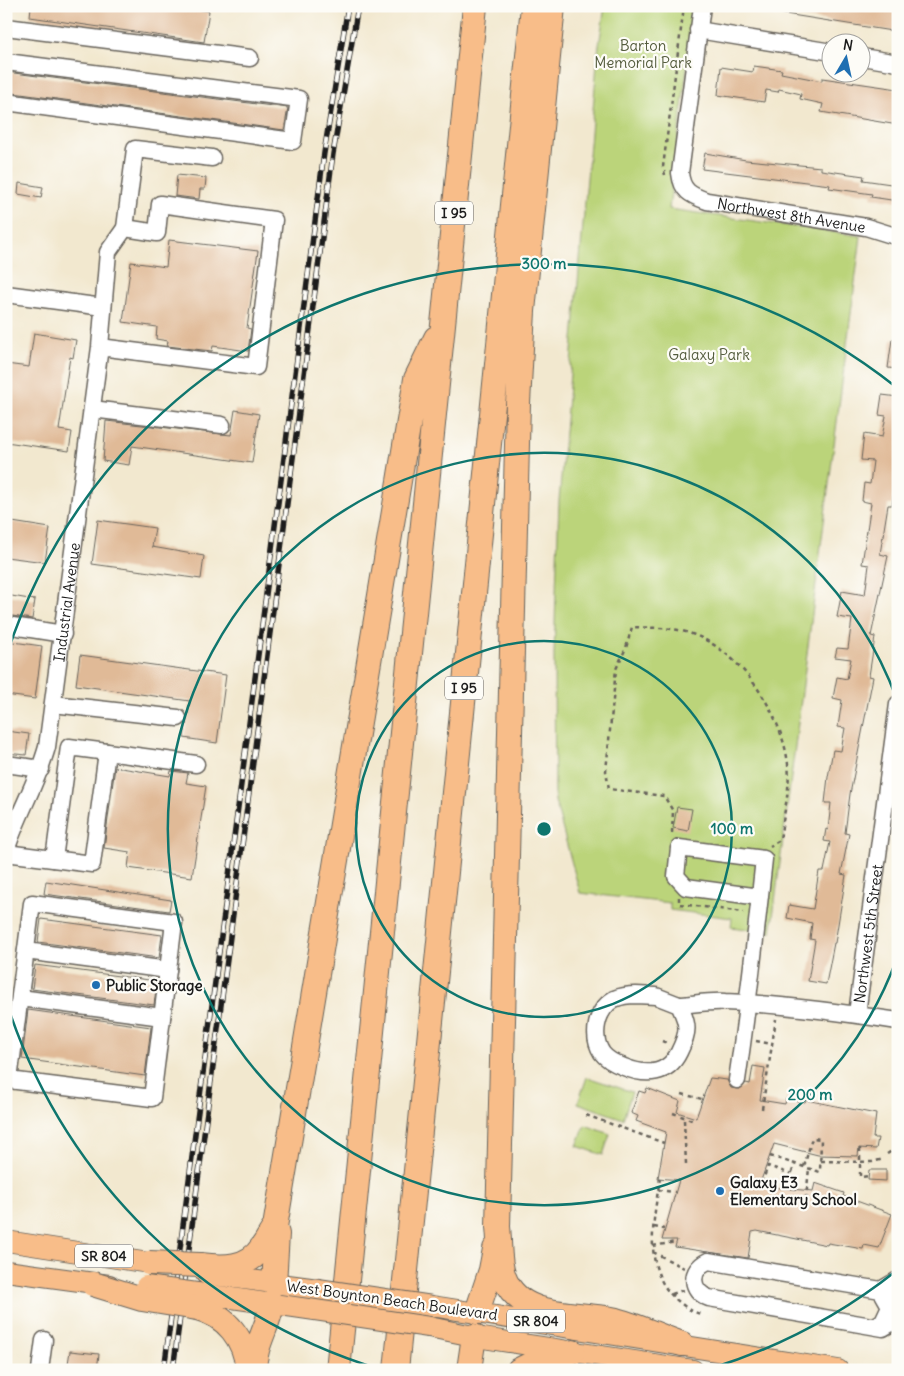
<svg xmlns="http://www.w3.org/2000/svg" width="904" height="1376" viewBox="0 0 904 1376" font-family="Delius,sans-serif">
<style>
.green{fill:#bbd47a;stroke:#6c784b}
.building{fill:#e0ba97}
.lines{fill:none;stroke-linecap:round;stroke-linejoin:round}
.minor-casing{stroke:#67635b;stroke-width:19}
.major-casing{stroke:#67635b;stroke-width:22}
.highway-casing{stroke:#67635b;stroke-width:26}
.path{stroke:#67635b;stroke-width:2.5;stroke-dasharray:4 4;stroke-linecap:butt}
.minor{stroke:#fff;stroke-width:16}
.major{stroke:#f8bd89;stroke-width:20}
.highway{stroke:#f8bd89;stroke-width:24}
.rail-casing{stroke:#1c1c1c;stroke-width:5.5}
.rail{stroke:#fdfcf7;stroke-width:4;stroke-dasharray:11;stroke-linecap:butt}
.major-bridge-casing{stroke:#67635b;stroke-width:22;stroke-linecap:butt}
.highway-bridge-casing{stroke:#67635b;stroke-width:26;stroke-linecap:butt}
.major-bridge{stroke:#f8bd89;stroke-width:20}
.highway-bridge{stroke:#f8bd89;stroke-width:24}
.ring{fill:none;stroke:#0f766e;stroke-width:2.5}
.poi-dot{fill:#1f6fb2;stroke:#fdfcf7;stroke-width:2}
.labels{text-anchor:middle;dominant-baseline:central;stroke-width:4.5;stroke-linejoin:round;paint-order:stroke}
.shield{fill:#fdfcf7;stroke:#605f5e;stroke-width:1}
.shield-label{font-size:14px;font-weight:bold;fill:#1c1c1c}
.park-label{font-size:15px;fill:#545c3d;stroke:#fdfcf7}
.street-label{font-size:15px;fill:#1c1c1c;stroke:#fdfcf7}
.poi-label{font-size:15px;font-weight:bold;fill:#1c1c1c;stroke:#fdfcf7;text-anchor:start}
.centre{fill:#0f766e;stroke:#fdfcf7;stroke-width:2.5}
.ring-label{font-size:15px;text-anchor:middle;font-weight:bold;fill:#0f766e;stroke:#fdfcf7;stroke-width:4.5;stroke-linejoin:round;paint-order:stroke}
</style>
<rect width="100%" height="100%" fill="#fdfcf7"/>
<filter id="ink" filterUnits="userSpaceOnUse"><feTurbulence type="fractalNoise" baseFrequency=".02" numOctaves="2"/><feDisplacementMap in="SourceGraphic" scale="10" xChannelSelector="R" yChannelSelector="G"/><feConvolveMatrix kernelMatrix="1 2 1 2 8 2 1 2 1" color-interpolation-filters="sRGB"/></filter>
<filter id="wash" filterUnits="userSpaceOnUse"><feTurbulence type="fractalNoise" baseFrequency=".0096" numOctaves="4" result="noise"/><feDisplacementMap in="SourceGraphic" scale="20" xChannelSelector="R" yChannelSelector="G"/><feGaussianBlur stdDeviation="1.12" result="paint"/><feColorMatrix in="noise" values="0 0 0 0 0 0 0 0 0 0 0 0 0 0 0 0 0 1.4 0 .05"/><feComposite in="paint" operator="in"/></filter>
<g filter="url(#wash)">
<rect width="100%" height="100%" fill="#f2e8cf"/>
<!-- green -->
<path class="green" d="M605 6H695L669 209 861 236 771 932 731 927 732 918 670 910V903L580 893 555 801 554 655 559 501 598 52Z
M587 1077 632 1092 623 1119 578 1103Z
M585 1125 610 1134 603 1155 577 1146Z"/>
<g id="blocks">
<!-- building -->
<path class="building" d="M31 6H177L209 11 204 42 30 17Z
M774 6 898 8V32L773 12Z
M754 66 782 70 781 73 822 81V78L898 89V125L821 112 823 104 800 99 801 94 779 89 778 92 766 90 764 102 718 95 721 67 753 72Z
M6 72 288 108 284 130 6 92Z
M705 153 746 160 821 167V170L864 176 863 180 898 185V201L871 197 872 194 829 188 830 185 702 169Z
M177 175 206 178 205 189H200L199 199 175 196Z
M19 183 43 187 41 198 18 194Z
M169 240 258 251 247 328 251 329 248 351 213 346 212 351 167 346 168 341 156 339 157 327 123 322 131 262 166 267Z
M34 333 76 340 73 358 70 357 59 430 72 432 69 451 6 442 8 407H6V364L29 367Z
M892 339 898 340V369L888 368Z
M882 395 898 397V465L892 505H888L880 554 888 556 871 636 875 637 869 676 873 677 850 794 845 833 849 834 841 874 846 875 835 943H834L826 984 808 981 815 940 810 939 812 923 787 918 789 905 813 909 819 871H824L830 842 824 841 826 829 828 830 831 803H825L828 777 833 750 841 751 845 728 838 727 842 700 833 698 837 677 847 679 851 659 835 657 837 648 848 649 852 619 837 617 842 591 865 595 869 565 862 564 871 503 862 501 864 483 870 484 873 461 861 460 864 434 882 437 886 416 879 415Z
M235 410 259 414 252 463 132 446 129 465 103 461 106 421 231 435Z
M98 520 155 528 152 547 204 556 201 579 92 564Z
M6 521 50 528 45 562 6 557Z
M6 595 35 600 32 619 6 615Z
M6 641 42 646 35 699 6 695Z
M80 655 226 675 217 743 184 738 190 701 76 685Z
M6 731 29 734 26 755 6 753Z
M115 767 170 776 171 771 188 773 186 783 206 786 192 877 128 868 130 852 104 848Z
M677 807 692 809 688 831 673 828Z
M46 881 171 900 169 911 44 894Z
M41 919 162 935 159 958 38 942Z
M35 965 157 981 154 1005 32 989Z
M28 1010 151 1027 145 1076 22 1059Z
M753 1066 765 1068 760 1100 785 1104 786 1099 805 1102 806 1100 876 1114 873 1138H878L876 1149 859 1148 858 1156 818 1155 774 1144 759 1186 813 1191 815 1183 844 1193 843 1196 892 1214 879 1248 864 1245 863 1249 828 1243 827 1245 757 1231 752 1232 748 1258 675 1247 677 1240H662L679 1180 658 1178 666 1132 636 1121 638 1116 631 1113 639 1091 645 1093 647 1088 680 1101 677 1112 696 1118 710 1078 727 1080 731 1088 740 1089 746 1083 750 1084Z
M869 1170H886V1181L868 1180Z
M70 1351 99 1354 97 1370H67Z"/>
</g>
</g>
<g filter="url(#ink)">
<use href="#blocks" fill-opacity="0" stroke="#67635b" stroke-width="1"/>
<g class="lines">
<defs>
<g id="minor">
<path id="s1" d="M702 6 680 173C682 191 690 195 707 201L866 227 898 237"/>
<path d="M6 27 250 58"/>
<path d="M698 30 832 52"/>
<path d="M862 57 898 63"/>
<path d="M6 62 299 99 293 141 6 102"/>
<path d="M125 228 135 149 212 158"/>
<path d="M6 294 103 307"/>
<path d="M92 409 222 425"/>
<path d="M6 625 63 634"/>
<path d="M53 704 178 718"/>
<path d="M6 764 41 769"/>
<path id="s2" d="M6 851C17 815 37 784 47 747L100 347 108 252 125 228 157 233 160 204 274 220 256 367 100 347"/>
<path d="M6 853 92 864 107 752 196 764"/>
<path d="M54 859 69 747 107 752"/>
<path d="M26 951 168 970"/>
<path d="M636 995 656 996 679 1005C689 1025 689 1032 679 1052 668 1075 646 1076 624 1067 616 1064 607 1060 602 1053 591 1036 596 1010 614 999 621 996 629 995 636 995Z"/>
<path d="M20 998 162 1017"/>
<path d="M679 1005C694 1004 710 1001 725 1002 783 1004 840 1012 898 1021"/>
<path id="s3" d="M857 1014 898 704"/>
<path d="M6 1079 9 1080 152 1098 174 922 32 903 9 1080"/>
<path d="M737 1080C748 1006 756 933 764 859L679 848 676 876 686 887 760 897"/>
<path d="M898 1280 881 1290 708 1261C689 1270 690 1291 709 1298L883 1328 898 1319"/>
<path d="M875 1326 883 1321 890 1306 881 1290"/>
<path d="M40 1370 44 1340"/>
</g>
<path id="major" d="M6 1241 149 1263
M6 1271 109 1285
M206 1274 318 1289
M197 1293 315 1310
M432 1306 838 1370
M429 1327 483 1338 693 1370"/>
<path id="highway" d="M553 6 523 311 518 403 498 1227C500 1243 498 1262 504 1277 520 1321 579 1311 616 1320 638 1326 660 1336 682 1344
M200 1265C223 1268 248 1269 262 1247 267 1241 270 1233 275 1227L416 379 436 338
M274 1284 277 1234 275 1227
M197 1308C227 1316 245 1339 248 1370
M477 1312 491 1270 495 1249
M254 1370C255 1343 268 1328 272 1304
M338 1370 475 6
M396 1370 533 6
M469 1370 474 1336
M519 1370 533 1363 573 1352"/>
</defs>
<!-- minor casing -->
<use href="#minor" class="minor-casing"/>
<!-- major casing -->
<use href="#major" class="major-casing"/>
<!-- highway casing -->
<use href="#highway" class="highway-casing"/>
<!-- path -->
<path class="path" d="M665 175 663 167 684 6
M672 833 673 811 664 796 609 789 606 771 616 669 626 648 632 627C651 628 672 627 689 633 740 649 782 713 788 764 791 788 783 816 780 840L770 846
M679 897V904L744 912
M662 1041 669 1044
M756 1041 772 1044
M682 1094 702 1099
M762 1109 776 1019
M673 1113 694 1121
M586 1115 664 1143
M684 1120 686 1164
M860 1148V1177L869 1176
M887 1154 898 1147
M770 1156 820 1172 821 1139 812 1138 804 1167
M821 1161 872 1162 884 1159
M660 1178C654 1219 641 1271 678 1301 685 1307 692 1312 701 1314
M762 1183 768 1166 791 1174
M786 1188 795 1164
M658 1190 675 1192
M806 1199 809 1168
M654 1227 664 1229
M653 1246 676 1242
M653 1252 684 1268
M672 1294 683 1290"/>
<!-- minor -->
<use href="#minor" class="minor"/>
<!-- major -->
<use href="#major" class="major"/>
<!-- highway -->
<use href="#highway" class="highway"/>
<defs>
<path id="rail" d="M164 1370 324 153 348 6
M173 1370 333 154 358 6"/>
</defs>
<!-- rail casing -->
<use href="#rail" class="rail-casing"/>
<!-- rail -->
<use href="#rail" class="rail"/>
<defs>
<path id="major-bridge" d="M146 1286 197 1293
M318 1289 432 1306
M315 1310 429 1327"/>
<path id="highway-bridge" d="M149 1263 200 1265
M93 1284 142 1299 197 1308"/>
</defs>
<!-- major-bridge casing -->
<use href="#major-bridge" class="major-bridge-casing"/>
<!-- highway-bridge casing -->
<use href="#highway-bridge" class="highway-bridge-casing"/>
<!-- major-bridge -->
<use href="#major-bridge" class="major-bridge"/>
<!-- highway-bridge -->
<use href="#highway-bridge" class="highway-bridge"/>
</g>
</g>
<!-- distance rings -->
<g class="ring">
<circle cx="544" cy="829" r="188"/>
<path d="M897 958A376 376 0 1 1 897 700"/>
<path d="M896 1271A565 565 0 0 1 709 1369M379 1369A565 565 0 0 1 7 1004M7 654A565 565 0 0 1 896 387"/>
</g>
<!-- markers -->
<g class="poi-dot">
<circle cx="96" cy="985" r="5"/>
<circle cx="720" cy="1191" r="5"/>
</g>
<g class="labels">
<!-- shield labels -->
<g class="shield">
<rect x="435" y="201.5" width="38" height="23" rx="4"/>
<rect x="445" y="676.5" width="38" height="23" rx="4"/>
<rect x="75" y="1244.5" width="58" height="23" rx="4"/>
<rect x="507" y="1309.5" width="58" height="23" rx="4"/>
</g>
<g class="shield-label">
<text x="454" y="213">I 95</text>
<text x="464" y="688">I 95</text>
<text x="104" y="1256">SR 804</text>
<text x="536" y="1321">SR 804</text>
</g>
<!-- park labels -->
<g class="park-label">
<text x="643" y="45">Barton<tspan x="643" dy="17">Memorial Park</tspan></text>
<text x="709" y="354">Galaxy Park</text>
</g>
<!-- street labels -->
<g class="street-label">
<text stroke="none"><textPath href="#s1" startOffset="296">Northwest 8th Avenue</textPath></text>
<text stroke="none"><textPath href="#s2" startOffset="258">Industrial Avenue</textPath></text>
<text stroke="none"><textPath href="#s3" startOffset="81">Northwest 5th Street</textPath></text>
<text transform="translate(392 1300) rotate(8)">West Boynton Beach Boulevard</text>
</g>
<!-- poi labels -->
<g class="poi-label">
<text x="106" y="985">Public Storage</text>
<text x="730" y="1182">Galaxy E3<tspan x="730" dy="17">Elementary School</tspan></text>
</g>
</g>
<circle cx="544" cy="829" r="8" class="centre"/>
<g class="ring-label">
<text x="544" y="269">300 m</text>
<text x="732" y="834">100 m</text>
<text x="810" y="1100">200 m</text>
</g>
<!-- margin -->
<rect width="904" height="1376" fill="none" stroke="#fdfcf7" stroke-width="25"/>
<!-- north arrow -->
<g transform="translate(846 58) rotate(9)"><circle r="24" fill="#fdfcf7" stroke="#a3a29f"/>
<path d="M0-4L9 19L0 12L-9 19Z" fill="#1f6fb2"/>
<text y="-8" font-size="14" font-weight="bold" text-anchor="middle" fill="#1c1c1c">N</text>
</g>
</svg>
